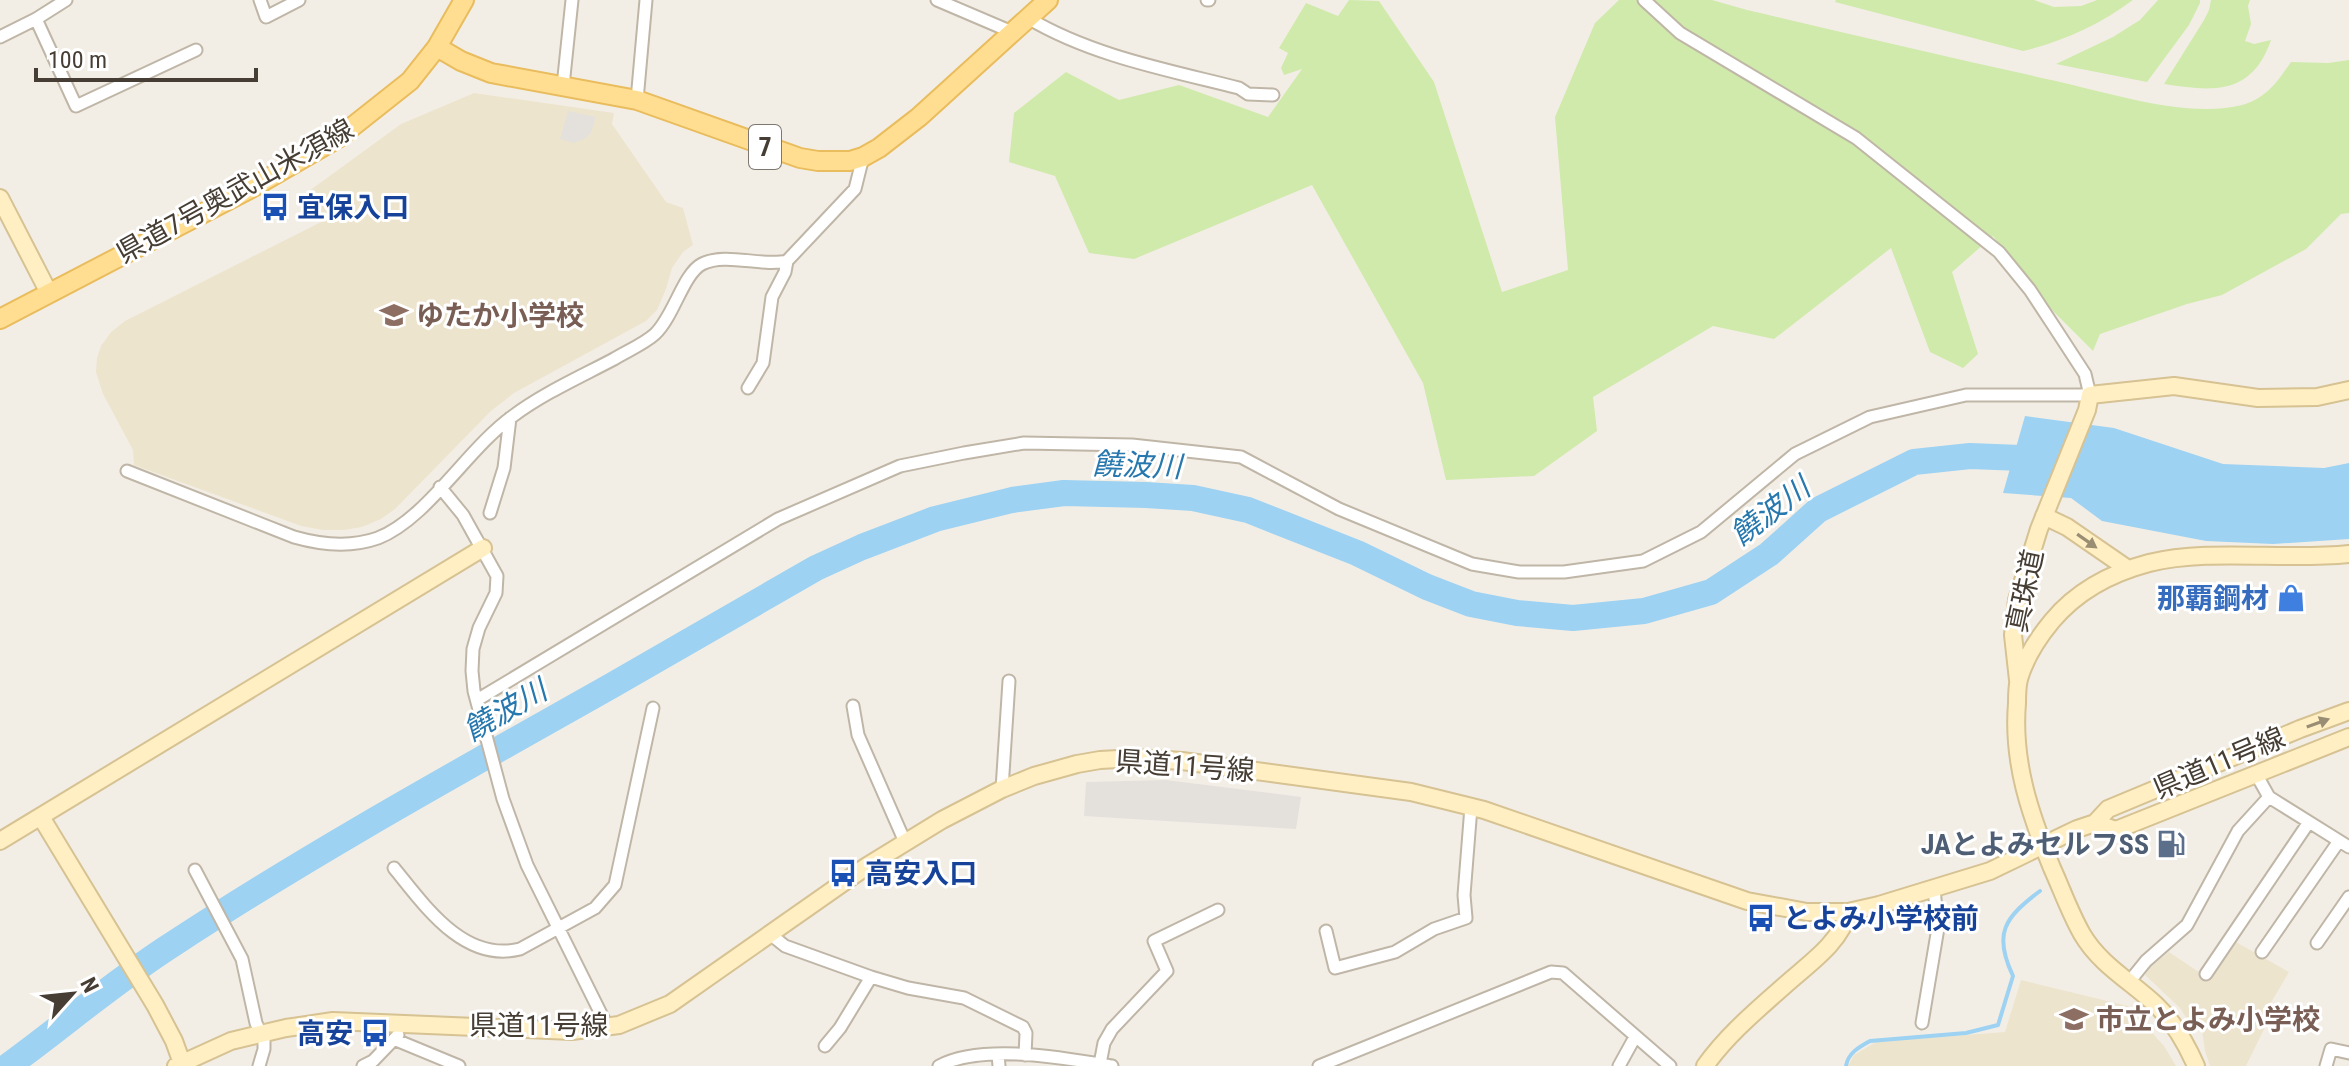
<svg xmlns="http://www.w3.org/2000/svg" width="2349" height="1066" viewBox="0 0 2349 1066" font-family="'Roboto Condensed','Noto Sans JP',sans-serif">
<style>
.education{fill:#ede4ce}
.green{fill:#cfeaab}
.parking{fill:#e4e1dd}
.water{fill:#9dd2f3}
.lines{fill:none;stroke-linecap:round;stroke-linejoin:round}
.stream{stroke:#9dd2f3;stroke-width:4}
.river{stroke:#9dd2f3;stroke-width:26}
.street-casing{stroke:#bfb6a7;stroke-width:15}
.secondary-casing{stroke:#d6c292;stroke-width:20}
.primary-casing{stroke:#e9bc5d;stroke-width:22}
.street{stroke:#fff;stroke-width:11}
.secondary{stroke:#ffefc3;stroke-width:16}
.primary{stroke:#ffde92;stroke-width:18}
.oneway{fill:#998e74}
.labels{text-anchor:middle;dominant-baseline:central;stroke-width:6;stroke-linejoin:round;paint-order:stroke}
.shield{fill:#fff;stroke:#7e7871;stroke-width:2}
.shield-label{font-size:26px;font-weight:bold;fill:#463e34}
.street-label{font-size:28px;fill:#463e34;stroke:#fff}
.transit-label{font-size:28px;font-weight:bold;fill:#164399;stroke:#fff;text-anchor:start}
.education-label{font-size:28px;font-weight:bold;fill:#785e54;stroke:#fff;text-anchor:start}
.shop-label{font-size:28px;font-weight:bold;fill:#366cbe;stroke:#fff;text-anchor:end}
.service-label{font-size:28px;font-weight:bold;fill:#4e5e75;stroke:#fff;text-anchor:end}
.water-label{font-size:30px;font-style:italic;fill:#2778ae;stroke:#fff}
</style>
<rect width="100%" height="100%" fill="#f3eee5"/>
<!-- education -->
<path class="education" d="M474 93 614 113 612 124 666 202 683 208 693 245 683 252 672 268 666 289 657 310 646 321 514 393 491 411 395 509 381 519 362 527 344 530H323L301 526 134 465 133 450 103 394 96 372 97 358 101 346 111 332 125 321 323 221 309 191 401 124Z
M2236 942 2289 972 2262 1018 2268 1021 2246 1066H2210L2205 1051 2201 1024 2192 1027 2180 1008 2145 975 2149 968 2169 952 2211 980Z
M2021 980 2128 1006 2164 1046 2176 1066H1848L1854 1055 1876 1042 2005 1032Z"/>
<!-- green -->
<path class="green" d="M1349 0 1379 1 1434 82 1502 292 1568 270 1555 117 1595 23 1619 0H1712L1747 10C1850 34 1952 58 2056 81 2110 93 2188 119 2242 105 2267 98 2277 82 2291 62L2328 63 2349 60V213L2341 214 2306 249 2222 295 2187 304 2100 334 2093 351 2050 308 1993 236 1952 272 1978 354 1963 368 1930 352 1891 248 1774 339 1713 326 1593 397 1597 431 1534 476 1446 480 1423 383 1312 185 1134 259 1089 253 1055 176 1009 162 1014 113 1066 72 1119 100 1179 85 1268 117 1302 69 1284 75 1281 68 1288 53 1279 48 1306 3 1338 16Z
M1836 0H2034L2054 7 2081 6 2097 0H2133C2099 25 2064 41 2023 51L1835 2Z
M2158 0H2200V3L2189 25 2147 82 2056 64 2113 37 2140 20Z
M2211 0H2250L2248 6 2251 24 2245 41 2254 44 2271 40C2252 95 2214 92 2164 84L2204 20 2209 10Z"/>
<!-- parking -->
<path class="parking" d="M568 111 596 117 591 133 586 138 574 143 560 139Z
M1166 780 1301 797 1296 829 1084 816 1086 782Z"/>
<!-- water -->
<path class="water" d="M2025 416 2114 428 2223 464 2324 468 2349 463V539L2273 544 2206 541 2102 521 2071 498 2003 493Z"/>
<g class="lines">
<!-- stream -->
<path class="stream" d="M1846 1066C1848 1053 1859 1047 1870 1041L1966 1033 1998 1025 2013 976C1993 934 2004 918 2040 891"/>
<!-- river -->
<path class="river" d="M8 1066C63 1026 115 981 173 944 315 851 464 769 611 686 680 647 747 607 816 568L862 547 935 519 1012 500 1064 493 1146 495 1193 498 1248 510 1357 553 1427 587 1471 604 1517 613 1573 618 1644 611 1711 592 1769 554 1818 510 1914 462 1970 456 2048 459"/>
<defs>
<path id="street" d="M260 0 266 17 299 0
M937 0 1012 32
M1207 0H1209
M1028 18C1092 56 1168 70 1239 88L1248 94 1273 95
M36 19 76 106 196 50
M0 37 36 19 66 0
M563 86 572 0
M637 100 646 0
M748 388 763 363 772 297 785 272 787 261
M127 471 294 537C322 545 350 548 378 538 427 519 468 448 513 416 544 393 580 377 614 359 627 351 644 344 655 334 674 316 683 274 702 264 726 252 761 267 787 261L855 189 863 157
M440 487 463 515 497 576 496 593 479 628 473 649 472 671 474 691 503 799 527 865 608 1028
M490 513 504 468 510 418
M477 700 778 519 900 466 964 453 1024 443 1132 445 1241 457 1339 509 1472 564 1519 572H1564L1643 561 1701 532 1795 454 1870 417 1966 395H2090L2085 374 2055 328 2030 290 1999 252 1856 138 1680 33 1644 0
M853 706 858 735 905 842
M2256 774 2269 797 2349 847
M1002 789 1009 681
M394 868C425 906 464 963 520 949L595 908 615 885 653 708
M195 870 242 959 256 1023 264 1041V1049L259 1066
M1326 931 1335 968 1395 952 1434 929 1466 918 1464 895 1471 807
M770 934 785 946 871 977 908 988 964 998 1023 1027 1026 1033 1025 1055
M2317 943 2349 897
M2262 952 2339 841
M2206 974 2309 822
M2129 982 2146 961 2187 925 2238 831 2269 797
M1922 1023 1938 928 1934 889
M396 1040 459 1066
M825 1046 840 1028 871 977
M998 1054 999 1066
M1100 1064 1104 1043 1112 1029 1167 971 1154 941 1218 910
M363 1066 373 1061 398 1035
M939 1066C982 1043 1065 1058 1112 1066
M1319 1066 1551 972 1563 973 1670 1066
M1619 1066 1635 1037
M2326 1066 2331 1049 2349 1053"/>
<path id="secondary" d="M0 198 49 293
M2044 516 2067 527 2128 569
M2018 680 2013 635 2017 600 2039 529 2087 410 2090 395 2174 386 2258 398 2317 397 2349 390
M41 817 155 1005 174 1041 183 1066
M2095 823 2116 830 2349 737
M0 841 483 548
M176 1066 231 1041 286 1028 333 1021 572 1031 619 1025 670 1004 867 866 942 820 1002 789 1034 776 1077 764 1100 760 1137 758 1182 761 1411 792 1484 810 1747 901 1807 912H1848L1879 905 1990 871 2077 829 2095 823 2108 809 2300 729 2349 711
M1705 1066C1727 1035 1756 1011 1784 986 1807 965 1841 943 1848 912
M2196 1066C2186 1043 2174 1022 2156 1005 2132 982 2100 965 2082 934 2070 913 2062 890 2052 868 2030 814 2012 762 2017 703 2017 696 2017 687 2019 679 2025 658 2038 638 2052 621 2077 591 2111 573 2149 563 2210 548 2285 561 2349 554"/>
<path id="primary" d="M437 47 461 61 491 73 637 100 800 158 818 161H850L863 157 879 148 919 117 1048 0
M0 319 255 186 338 138 410 81 437 47 464 0"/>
</defs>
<!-- street casing -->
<use href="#street" class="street-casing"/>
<!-- secondary casing -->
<use href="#secondary" class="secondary-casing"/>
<!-- primary casing -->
<use href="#primary" class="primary-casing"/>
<!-- street -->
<use href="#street" class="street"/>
<!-- secondary -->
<use href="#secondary" class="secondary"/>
<!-- primary -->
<use href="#primary" class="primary"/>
</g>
<!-- one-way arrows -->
<defs><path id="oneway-solid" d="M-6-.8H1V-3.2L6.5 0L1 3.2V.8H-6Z" transform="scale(2)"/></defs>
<g class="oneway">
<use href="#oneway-solid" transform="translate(2087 541) rotate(35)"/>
<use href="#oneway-solid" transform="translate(2318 723) rotate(-20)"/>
</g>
<!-- icons -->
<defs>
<symbol id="bus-bare" viewBox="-9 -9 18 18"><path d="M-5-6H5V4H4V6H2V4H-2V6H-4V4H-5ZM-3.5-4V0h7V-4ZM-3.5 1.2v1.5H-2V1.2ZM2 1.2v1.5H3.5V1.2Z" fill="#1a4fb4" stroke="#fff" stroke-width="2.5" paint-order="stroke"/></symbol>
<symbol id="school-bare" viewBox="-9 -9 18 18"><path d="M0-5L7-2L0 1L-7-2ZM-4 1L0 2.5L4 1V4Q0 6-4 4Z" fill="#8d6e63" stroke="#fff" stroke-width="2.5" paint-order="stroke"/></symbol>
<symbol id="shop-bare" viewBox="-9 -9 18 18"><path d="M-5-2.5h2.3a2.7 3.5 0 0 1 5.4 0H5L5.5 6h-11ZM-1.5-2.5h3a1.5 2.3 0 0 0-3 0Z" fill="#3f7fe0" stroke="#fff" stroke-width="2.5" paint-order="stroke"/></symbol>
<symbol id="fuel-bare" viewBox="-9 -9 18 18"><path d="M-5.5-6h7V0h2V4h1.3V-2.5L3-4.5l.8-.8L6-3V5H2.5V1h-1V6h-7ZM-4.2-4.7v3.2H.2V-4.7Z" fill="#5c6f8a" stroke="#fff" stroke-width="2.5" paint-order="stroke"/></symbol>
</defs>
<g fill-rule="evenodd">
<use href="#bus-bare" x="255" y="187" width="40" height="40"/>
<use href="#school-bare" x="374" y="295" width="40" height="40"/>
<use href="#shop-bare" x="2271" y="578" width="40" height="40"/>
<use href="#fuel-bare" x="2151" y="824" width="40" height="40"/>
<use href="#bus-bare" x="823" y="853" width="40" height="40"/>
<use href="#bus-bare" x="1741" y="898" width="40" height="40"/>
<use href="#school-bare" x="2054" y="999" width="40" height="40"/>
<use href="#bus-bare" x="355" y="1013" width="40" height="40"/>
</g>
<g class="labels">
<!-- shield labels -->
<rect class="shield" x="749" y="125" width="32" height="44" rx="6"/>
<g class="shield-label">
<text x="765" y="147">7</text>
</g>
<!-- street labels -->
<g class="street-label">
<text transform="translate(235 191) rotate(-29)">県道7号奥武山米須線</text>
<text transform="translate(2025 591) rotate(-78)">真珠道</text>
<text transform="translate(2219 763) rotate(-23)">県道11号線</text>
<text transform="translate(1185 766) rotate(4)">県道11号線</text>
<text x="539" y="1025">県道11号線</text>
</g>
<!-- transit labels -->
<g class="transit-label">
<text x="297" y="207">宜保入口</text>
<text x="865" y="873">高安入口</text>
<text x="1783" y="918">とよみ小学校前</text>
<text x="353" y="1033" text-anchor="end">高安</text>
</g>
<!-- education labels -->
<g class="education-label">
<text x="416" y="315">ゆたか小学校</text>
<text x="2096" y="1019">市立とよみ小学校</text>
</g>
<!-- shop labels -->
<g class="shop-label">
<text x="2269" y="598">那覇鋼材</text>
</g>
<!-- service labels -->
<g class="service-label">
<text x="2149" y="844">JAとよみセルフSS</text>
</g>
<!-- water labels -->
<g class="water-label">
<text transform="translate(1137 465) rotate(2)">饒波川</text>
<text transform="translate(1770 511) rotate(-37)">饒波川</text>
<text transform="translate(505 710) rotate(-30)">饒波川</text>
</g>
</g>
<!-- north arrow -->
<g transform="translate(72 994) rotate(63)" stroke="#ffffff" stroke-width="6" paint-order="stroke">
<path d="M0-6L14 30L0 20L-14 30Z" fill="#463e34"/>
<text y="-12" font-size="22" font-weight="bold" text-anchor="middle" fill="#463e34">N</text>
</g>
<!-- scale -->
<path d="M36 68v12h220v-12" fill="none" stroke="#463e34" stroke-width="4"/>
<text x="48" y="68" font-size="24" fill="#463e34" stroke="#ffffff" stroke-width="6" paint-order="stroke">100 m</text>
</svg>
